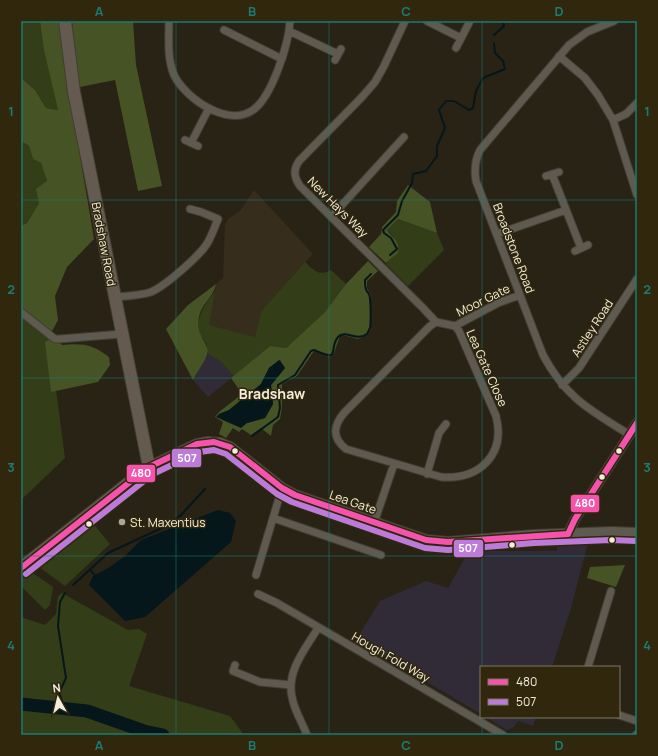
<svg xmlns="http://www.w3.org/2000/svg" width="658" height="756" viewBox="0 0 658 756" font-family="Manrope,sans-serif">
<style>
.commercial{fill:#312b38}
.education{fill:#362d1d}
.green{fill:#333e18}
.forest{fill:#465325;fill-rule:evenodd}
.water{fill:#05171b}
.lines{fill:none;stroke-linecap:round;stroke-linejoin:round}
.stream{stroke:#05171b;stroke-width:2}
.river{stroke:#05171b;stroke-width:13}
.minor-casing{stroke:#423e33;stroke-width:9}
.tertiary-casing{stroke:#423e33;stroke-width:11}
.secondary-casing{stroke:#423e33;stroke-width:12}
.primary-casing{stroke:#423e33;stroke-width:14}
.minor{stroke:#5e5a4f;stroke-width:7}
.tertiary{stroke:#5e5a4f;stroke-width:9}
.secondary{stroke:#5e5a4f;stroke-width:10}
.primary{stroke:#645a4f;stroke-width:12}
.bus-1-casing{stroke:#30270d;stroke-width:9}
.bus-2-casing{stroke:#30270d;stroke-width:9}
.bus-1{stroke:#f653ac;stroke-width:6}
.bus-2{stroke:#bd7bd9;stroke-width:6}
.grid{fill:none;stroke:#1a7c74;stroke-width:1;stroke-opacity:0.55}
.bus-dot{fill:#f2eddd;stroke:#30270d;stroke-width:1.5}
.poi-dot{fill:#aba697;stroke:#30270d;stroke-width:1.5}
.labels{text-anchor:middle;dominant-baseline:central;stroke-width:3;stroke-linejoin:round;paint-order:stroke}
.street-label{font-size:12px;fill:#f2eddd;stroke:#30270d}
.poi-label{font-size:12px;fill:#f2eddd;stroke:#30270d;text-anchor:start}
.quarter-label{font-size:14px;font-weight:bold;fill:#f2eddd;stroke:#30270d}
.line-badge{stroke:#30270d;stroke-width:1.5}
.badge-label{font-size:11px;text-anchor:middle;font-weight:bold;fill:#fff}
.neatline{fill:none;stroke:#1a7c74;stroke-width:1.5}
.grid-label{font-size:13px;text-anchor:middle;font-weight:bold;fill:#1a7c74}
</style>
<rect width="100%" height="100%" fill="#282315"/>
<!-- commercial -->
<path class="commercial" d="M208 354 220 361 234 376 208 397 193 380Z
M589 539 571 608 552 667H481V714L356 640 380 601 426 581 448 588 470 549 484 548 491 551H557V540Z
M485 717H536L533 726 518 721 514 727 507 730Z"/>
<!-- education -->
<path class="education" d="M254 190 313 254 303 264 261 311 255 337 208 325 216 284 223 278 225 224 228 219 240 211Z"/>
<!-- green -->
<path class="green" d="M21 21H40L44 51 58 110 46 108 35 90 21 78Z
M21 141 29 146 33 159 41 163 47 181 39 203 27 223 21 226Z
M398 219 437 233 444 250 408 286 386 264 398 252C399 243 395 238 388 231L387 230Z
M305 262C313 270 320 277 331 270L346 284 324 313 286 348 270 346 234 376 220 361 208 354C207 351 207 348 207 345 205 341 202 338 200 334 195 316 205 305 215 291L209 325 255 337 261 311Z
M21 315 49 337 65 458 21 500Z
M92 522 110 544 65 586 35 564Z
M30 571 53 587 50 605 45 610 21 586V579Z
M62 593 128 630 139 629 147 634 129 686 230 716 244 735H21V617L45 625 56 614 58 596Z"/>
<!-- forest -->
<path class="forest" d="M40 21H61L66 73 94 239 67 267 55 296 58 320 49 337 21 315V226L27 223 39 203 36 189 47 181 41 163 33 159 29 146 21 141V78L35 90 46 108 58 110 44 51Z
M72 21H133L136 65 162 186 138 191 115 80 80 87 76 69Z
M408 185 430 202 437 233 398 219 387 230C393 239 400 239 398 253L386 263 369 247 381 234 382 227 396 212 397 201Z
M368 261 378 271 367 281V288L371 295V329L367 335 358 339 343 335 340 336 334 353 329 357 314 351 297 376 282 384V408L280 419 273 425 271 436 261 428 251 435 242 429 239 432 233 428 226 438 219 434 223 422 215 417 219 412 242 394 231 378 270 346 286 348 324 313 346 284ZM280 360 285 368 271 385 273 404 265 418 247 423 219 414 229 410 261 384 269 368Z
M216 284C214 297 201 304 199 317 198 322 198 330 201 335 203 342 210 347 207 355 204 363 197 372 193 380L166 329 188 305Z
M55 337 62 345C82 343 93 344 109 357L110 365 98 382 51 392 45 342Z
M625 565 616 587 587 578 590 567Z"/>
<!-- water -->
<path class="water" d="M279 360 285 368 271 385 273 404 265 418 247 423 241 428 216 417 219 414 229 410 261 384 269 368Z
M218 510 230 513 236 521 231 542 145 617 125 621 89 585 93 576 110 567 125 556 141 540Z"/>
<g class="lines">
<!-- stream -->
<path class="stream" d="M494 35 504 26 503 21
M390 255 397 249 391 238 384 233 383 230 398 215 402 201 412 183 413 174 426 171 437 156V146L445 128 439 110 446 101H454L469 110 473 108 476 91 483 78 505 69 503 61 495 53 494 43
M252 436 278 417 280 408 278 385 295 375 311 351 314 350C342 363 328 349 338 337 345 329 357 342 367 334 368 332 369 330 370 328 371 324 371 298 369 294 368 292 366 291 366 289 365 287 365 283 365 280L371 274
M90 570 94 574
M73 585 108 553 164 527 181 515 205 489
M65 708 59 693 66 678 58 626 60 602 65 593"/>
<!-- river -->
<path class="river" d="M21 704 87 711 144 731 163 735"/>
<defs>
<path id="minor" d="M169 21C169 39 167 58 174 75 185 98 228 128 253 110 272 97 289 43 290 21
M405 21 384 66 375 82 362 97 299 161C293 170 294 177 300 186L423 308 436 322
M427 21 461 38
M614 21 587 32 569 45 480 150C475 160 474 169 476 181L543 355C566 398 590 410 630 435
M224 30 282 59
M289 31 338 54
M456 48 469 23
M559 56 585 78 598 95 613 120 637 195
M335 60 341 49
M613 120 626 114 637 103
M185 140 198 146
M191 143 209 108
M552 174 581 248
M546 176 559 172
M331 217 404 137
M497 234 566 210
M575 251 588 245
M114 297C126 296 139 296 151 292 165 286 201 255 208 242 212 235 215 226 218 219L201 212 190 209
M21 312 55 339H59L122 334
M436 322 455 326 459 331 496 416C506 455 479 480 441 477L346 449C332 438 333 426 344 413L430 326Z
M455 326 498 303 520 295
M562 385 579 368 637 279
M427 474 439 433 446 424
M273 518 381 555
M374 523 394 464
M256 575 282 488
M258 594 277 603 503 735
M235 665 233 671 260 682 291 685
M588 667 611 591
M619 715 637 721
M307 735C302 722 294 710 292 697 286 671 306 648 318 628
M636 735 637 734"/>
<path id="tertiary" d="M568 534 575 519 637 423"/>
<path id="secondary" d="M149 467 197 444 208 442 220 443 230 447 282 488 295 495 426 540 448 542 534 535 611 532 637 533"/>
<path id="primary" d="M21 568 149 467 74 92 65 21"/>
</defs>
<!-- minor casing -->
<use href="#minor" class="minor-casing"/>
<!-- tertiary casing -->
<use href="#tertiary" class="tertiary-casing"/>
<!-- secondary casing -->
<use href="#secondary" class="secondary-casing"/>
<!-- primary casing -->
<use href="#primary" class="primary-casing"/>
<!-- minor -->
<use href="#minor" class="minor"/>
<!-- tertiary -->
<use href="#tertiary" class="tertiary"/>
<!-- secondary -->
<use href="#secondary" class="secondary"/>
<!-- primary -->
<use href="#primary" class="primary"/>
<defs>
<path id="bus-1" d="M568 534 575 519 637 423
M21 568 149 467 197 444 214 442 230 447 282 488 295 495 426 540 448 542 568 534"/>
<path id="bus-2" d="M26 574 153 474 199 452 214 450 226 454 277 494 292 502 425 548 448 550 534 543 611 540 637 541"/>
</defs>
<!-- bus-1 casing -->
<use href="#bus-1" class="bus-1-casing"/>
<!-- bus-2 casing -->
<use href="#bus-2" class="bus-2-casing"/>
<!-- bus-1 -->
<use href="#bus-1" class="bus-1"/>
<!-- bus-2 -->
<use href="#bus-2" class="bus-2"/>
</g>
<!-- grid -->
<path class="grid" d="M176 21V735M329 21V735M482 21V667M21 200H637M21 378H637M21 556H637M482 717V735"/>
<!-- markers -->
<g class="bus-dot">
<circle cx="235" cy="451" r="3.5"/>
<circle cx="619" cy="451" r="3.5"/>
<circle cx="602" cy="477" r="3.5"/>
<circle cx="89" cy="524" r="3.5"/>
<circle cx="612" cy="540" r="3.5"/>
<circle cx="512" cy="545" r="3.5"/>
</g>
<circle class="poi-dot" cx="122" cy="522" r="4"/>
<g class="labels">
<!-- street labels -->
<g class="street-label">
<text transform="translate(338 207) rotate(45)">New Hays Way</text>
<text transform="translate(104 244) rotate(79)">Bradshaw Road</text>
<text transform="translate(514 248) rotate(69)">Broadstone Road</text>
<text transform="translate(483 300) rotate(-26)">Moor Gate</text>
<text transform="translate(592 328) rotate(-57)">Astley Road</text>
<text transform="translate(487 368) rotate(66)">Lea Gate Close</text>
<text transform="translate(353 502) rotate(19)">Lea Gate</text>
<text transform="translate(391 657) rotate(30)">Hough Fold Way</text>
</g>
<!-- poi labels -->
<g class="poi-label">
<text x="130" y="522">St. Maxentius</text>
</g>
<!-- quarter labels -->
<g class="quarter-label">
<text x="272" y="393">Bradshaw</text>
</g>
</g>
<g class="line-badge">
<rect x="171" y="448" width="31" height="20" rx="4" fill="#bd7bd9"/>
<rect x="126" y="464" width="30" height="19" rx="4" fill="#f653ac"/>
<rect x="570" y="494" width="30" height="19" rx="4" fill="#f653ac"/>
<rect x="453" y="539" width="31" height="19" rx="4" fill="#bd7bd9"/>
</g>
<g class="badge-label">
<text x="187" y="462">507</text>
<text x="141" y="477">480</text>
<text x="585" y="507">480</text>
<text x="468" y="552">507</text>
</g>
<!-- border -->
<rect width="658" height="756" fill="none" stroke="#30270d" stroke-width="44"/>
<!-- legend -->
<rect x="480" y="666" width="140" height="52" fill="#30270d" stroke="#7e7660"/>
<rect x="488" y="679" width="20" height="6" fill="#f653ac" stroke="#7e7660"/>
<text x="516" y="686" font-size="12" fill="#f2eddd">480</text>
<rect x="488" y="699" width="20" height="6" fill="#bd7bd9" stroke="#7e7660"/>
<text x="516" y="706" font-size="12" fill="#f2eddd">507</text>
<!-- north arrow -->
<g transform="translate(58 698) rotate(352)" stroke="#30270d" stroke-width="3" paint-order="stroke">
<path d="M0-3L7 15L0 10L-7 15Z" fill="#f2eddd"/>
<text y="-6" font-size="11" font-weight="bold" text-anchor="middle" fill="#f2eddd">N</text>
</g>
<rect x="22" y="22" width="614" height="712" class="neatline"/>
<g class="grid-label">
<text x="99" y="16">A</text>
<text x="252" y="16">B</text>
<text x="406" y="16">C</text>
<text x="559" y="16">D</text>
<text x="11" y="116">1</text>
<text x="647" y="116">1</text>
<text x="11" y="294">2</text>
<text x="647" y="294">2</text>
<text x="11" y="472">3</text>
<text x="647" y="472">3</text>
<text x="11" y="650">4</text>
<text x="647" y="650">4</text>
<text x="99" y="750">A</text>
<text x="252" y="750">B</text>
<text x="406" y="750">C</text>
<text x="559" y="750">D</text>
</g>
</svg>
